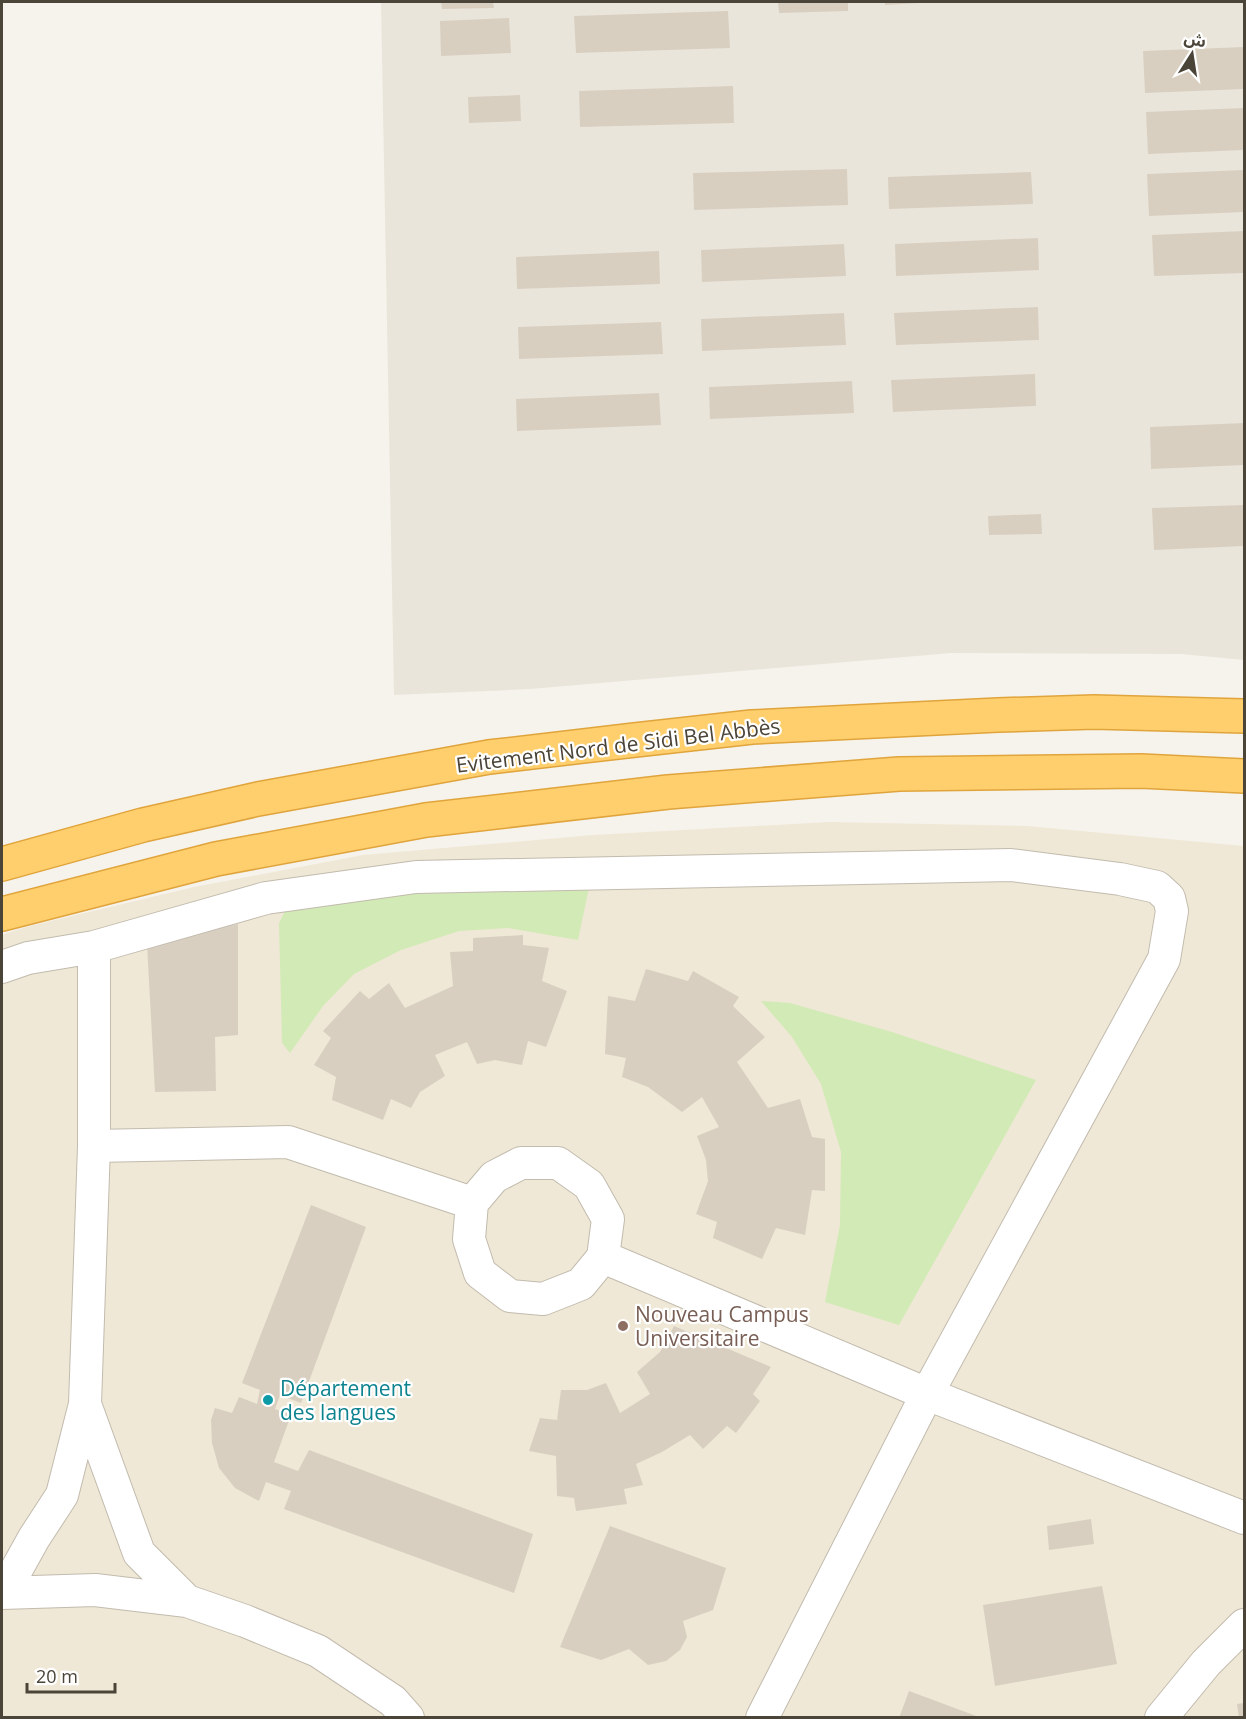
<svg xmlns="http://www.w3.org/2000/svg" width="1246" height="1719" viewBox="0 0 1246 1719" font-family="'Open Sans','Noto Sans Arabic',sans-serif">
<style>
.residential{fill:#eae5da}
.education{fill:#efe8d6}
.green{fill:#d2eab5}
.building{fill:#d8cfc1}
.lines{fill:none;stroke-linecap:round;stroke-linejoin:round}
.minor-casing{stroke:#c2bbae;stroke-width:34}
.highway-casing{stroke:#e0a43c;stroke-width:36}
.minor{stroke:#fff;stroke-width:32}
.highway{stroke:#ffcf6e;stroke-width:33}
.education-dot{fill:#8d6e63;stroke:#fff;stroke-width:2}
.culture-dot{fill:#0f9aa8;stroke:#fff;stroke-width:2}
.labels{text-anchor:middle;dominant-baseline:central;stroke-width:4.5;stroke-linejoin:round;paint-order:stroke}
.street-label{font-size:21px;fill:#4b4439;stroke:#fff}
.education-label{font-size:21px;fill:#785e54;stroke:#fff;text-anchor:start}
.culture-label{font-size:21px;fill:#0d838f;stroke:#fff;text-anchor:start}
</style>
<rect width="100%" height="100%" fill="#f6f3ec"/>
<!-- residential -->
<path class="residential" d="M381 2H1244V660L1181 654 951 653 530 689 394 695Z"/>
<!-- education -->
<path class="education" d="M830 822 1027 826 1244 846V1717H2V935L26 927 194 887 363 855 593 835Z"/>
<!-- green -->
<path class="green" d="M591 878 578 940 508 928 459 931 401 950 354 974 323 1006 290 1053 282 1043 279 923 286 909 401 893Z
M761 1001 790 1003 892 1032 1036 1080 899 1325 825 1302 840 1225 841 1152 821 1084 792 1037Z"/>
<!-- building -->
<path class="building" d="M441 2H493L494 8 442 9Z
M778 2H848V11L779 13Z
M885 2H921V3L885 5Z
M728 11 730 48 576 53 574 16Z
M509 18 511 53 441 56 440 21Z
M1244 47V89L1145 93 1143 51Z
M733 86 734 123 580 127 579 91Z
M520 95 521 121 469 123 468 97Z
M1244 108V150L1148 154 1146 112Z
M847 169 848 205 694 210 693 173Z
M1244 170V212L1149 216 1147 174Z
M1031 172 1033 204 889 209 888 177Z
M1244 231V273L1154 276 1152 235Z
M1038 238 1039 270 896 276 895 244Z
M844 244 846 276 702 282 701 250Z
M659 251 660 284 517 289 516 257Z
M1038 307 1039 340 896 345 894 313Z
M844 313 846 345 702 351 701 319Z
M661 322 663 354 519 359 518 327Z
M1035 374 1036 406 893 412 891 380Z
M852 381 854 413 710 419 709 387Z
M659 393 661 425 517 431 516 399Z
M1244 423V465L1151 469 1150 427Z
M1244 505V546L1154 550 1152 508Z
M1041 514 1042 534 989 535 988 516Z
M238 924V1035L215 1037 216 1091 155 1092 147 944Z
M523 935V945L549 948 542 981 567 991 546 1047 528 1041 522 1065 495 1060 477 1064 467 1042 435 1055 445 1076 420 1092 411 1108 391 1099 383 1120 332 1100 336 1077 314 1065 331 1038 323 1031 360 991 369 999 389 983 405 1008 453 986 450 952 473 951V938Z
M646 969 688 981 693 971 739 997 733 1006 765 1037 737 1062 768 1108 800 1099 812 1137 825 1139V1191L812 1190 805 1235 776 1228 762 1259 713 1238 717 1222 696 1214 708 1181 706 1160 697 1136 719 1127 702 1097 682 1112 648 1087 622 1077 626 1058 605 1054 608 996 635 1001Z
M311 1205 366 1227 301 1403 280 1395 275 1409 291 1415 274 1462 298 1471 309 1450 533 1534 514 1593 284 1509 291 1491 266 1482 259 1501 235 1488 219 1468 212 1443 211 1420 215 1408 232 1413 239 1397 257 1404 260 1390 242 1383Z
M674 1326 771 1367 753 1394 760 1401 736 1433 727 1426 703 1449 690 1435 662 1452 636 1464 643 1485 624 1489 627 1504 576 1511 574 1498 557 1496 556 1456 529 1451 540 1418 557 1420 561 1390H587L606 1383 620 1413 650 1394 637 1372 660 1352Z
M1091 1519 1094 1544 1049 1550 1047 1526Z
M610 1526 726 1568 713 1610 683 1621 687 1637 680 1650 666 1661 648 1665 629 1649 601 1660 560 1647Z
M1102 1586 1117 1664 995 1686 983 1605Z
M909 1691 979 1717V1718H899Z
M1244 1703V1718H1239L1237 1704Z"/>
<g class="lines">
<defs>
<path id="minor" d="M94 947 266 898 416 877 1011 865 1120 879 1157 887 1169 898 1172 911 1164 959 927 1394 762 1718
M2 967 28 958 94 947V1146L288 1142 472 1203
M521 1163H558L589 1185 608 1219 603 1257 581 1284 543 1299 510 1296 480 1273 469 1239 472 1203 494 1177Z
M603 1257 927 1394 1244 1518
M85 1404 94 1146
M4 1592 34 1538 62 1495 85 1404 139 1553 187 1601
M2 1593 95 1590 187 1601 245 1621 318 1651 393 1701 408 1718
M1161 1718 1206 1663 1244 1625"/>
<path id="highway" d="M2 864 143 825 258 799 489 757 635 740 752 727 998 715 1094 712 1244 716
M2 914 216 859 426 820 668 792 899 774 1141 771 1244 776"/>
</defs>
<!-- minor casing -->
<use href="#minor" class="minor-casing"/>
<!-- highway casing -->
<use href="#highway" class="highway-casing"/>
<!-- minor -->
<use href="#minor" class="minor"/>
<!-- highway -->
<use href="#highway" class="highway"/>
</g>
<!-- markers -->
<circle class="education-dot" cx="623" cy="1326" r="6"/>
<circle class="culture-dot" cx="268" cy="1400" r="6"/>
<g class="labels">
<!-- street labels -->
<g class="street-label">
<text transform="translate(618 745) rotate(-7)">Evitement Nord de Sidi Bel Abbès</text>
</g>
<!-- education labels -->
<g class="education-label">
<text x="635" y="1314">Nouveau Campus<tspan x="635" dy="24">Universitaire</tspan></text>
</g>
<!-- culture labels -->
<g class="culture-label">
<text x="280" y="1388">Département<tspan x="280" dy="24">des langues</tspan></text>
</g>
</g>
<!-- border -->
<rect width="1246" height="1719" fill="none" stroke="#4b4439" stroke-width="6"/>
<!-- north arrow -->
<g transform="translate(1192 54) rotate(12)" stroke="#ffffff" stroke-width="4.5" paint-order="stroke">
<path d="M0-4.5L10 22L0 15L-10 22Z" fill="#4b4439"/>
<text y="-9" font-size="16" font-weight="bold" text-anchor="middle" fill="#4b4439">ش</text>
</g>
<!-- scale -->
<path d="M27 1683v9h88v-9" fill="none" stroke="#4b4439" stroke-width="3"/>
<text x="36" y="1683" font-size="18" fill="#4b4439" stroke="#ffffff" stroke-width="4.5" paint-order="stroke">20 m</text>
</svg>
